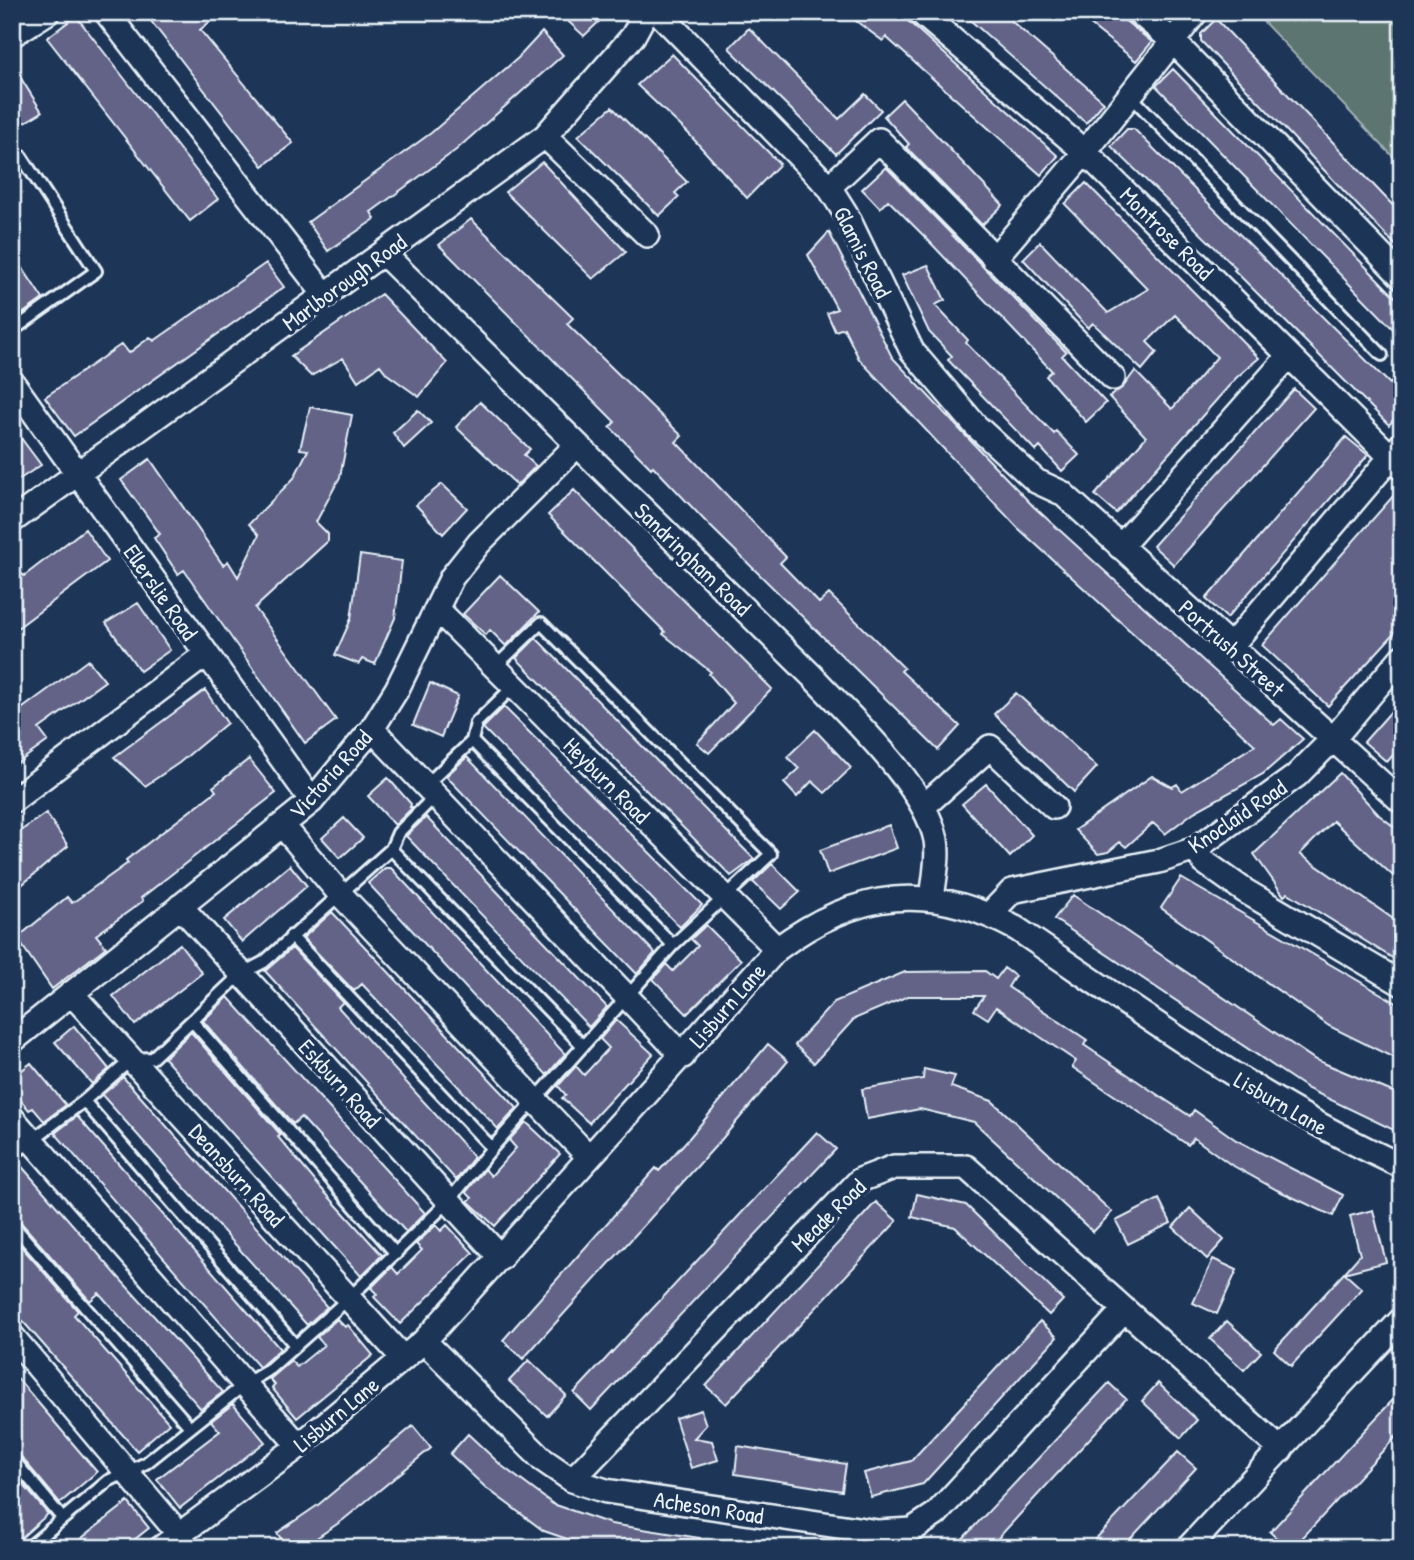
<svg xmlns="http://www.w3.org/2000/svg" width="1414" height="1560" viewBox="0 0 1414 1560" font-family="'Patrick Hand',sans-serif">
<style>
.green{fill:#5d7470;stroke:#a2b2b4;stroke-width:2}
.building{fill:#626387;stroke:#e8f1f8;stroke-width:2}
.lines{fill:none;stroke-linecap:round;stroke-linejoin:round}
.service-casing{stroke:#e8f1f8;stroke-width:16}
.minor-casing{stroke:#e8f1f8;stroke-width:28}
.service{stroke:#1d3557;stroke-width:10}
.minor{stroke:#1d3557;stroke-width:23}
.labels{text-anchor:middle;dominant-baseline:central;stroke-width:7;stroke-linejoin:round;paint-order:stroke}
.street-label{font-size:23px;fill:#e8f1f8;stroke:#1d3557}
</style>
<rect width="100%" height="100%" fill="#1d3557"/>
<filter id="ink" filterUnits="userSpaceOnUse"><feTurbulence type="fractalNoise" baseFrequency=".0143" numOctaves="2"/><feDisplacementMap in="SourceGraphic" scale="14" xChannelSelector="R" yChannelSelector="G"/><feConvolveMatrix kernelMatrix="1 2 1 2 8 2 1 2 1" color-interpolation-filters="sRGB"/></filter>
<g filter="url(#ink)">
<!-- green -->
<path class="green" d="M1254 12H1402V166Z"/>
<!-- building -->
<path class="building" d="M144 12H222L200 30 293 143 263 166Z
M558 12H609L584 36Z
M844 12H898L1058 156 1041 175 886 37 883 41Z
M961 12H1001L1104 102 1086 123Z
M1074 12H1114L1152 42 1136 61Z
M76 16 218 199 190 221 47 38Z
M1216 19 1402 215V252L1201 41V34Z
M749 28 839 119 865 94 881 110 836 154 729 48Z
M542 32 563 55 456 150 371 212 375 219 328 251 308 222 431 133 518 58Z
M672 54 780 164 747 198 688 133 637 85Z
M12 64 42 112 12 130Z
M1173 69 1402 304V338L1156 86Z
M902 99 1003 205 982 225 906 147 909 144 884 116Z
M612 107 687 182 675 193 679 197 659 216 578 136Z
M1127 129H1134L1157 152 1390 384 1402 369V410L1389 425 1234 270 1236 268 1111 146Z
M542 162 626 252 593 279 505 192Z
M886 167 1066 352 1062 356 1106 403 1086 422 1046 376 1052 371 927 239 888 200 880 208 862 189Z
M1086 183 1259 358 1236 378 1116 513 1095 495 1146 437 1109 397 1123 387 1135 371 1172 409 1217 357 1175 315 1147 342 1157 352 1142 370 1093 323 1088 328 1023 259 1040 242 1108 313 1148 289 1065 204Z
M471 219 573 318 567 324 682 436 676 442 786 557 780 563 819 603 829 594 904 668 901 671 960 726 938 750 707 523 653 466 651 468 610 427 615 422 439 245Z
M829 232 892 357 965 435 1033 506 1274 725 1281 719 1303 739 1263 774 1194 812 1165 834 1153 823 1126 847 1120 842 1108 852 1098 854 1075 830 1152 776 1172 787 1177 784 1182 791 1255 745 1018 528 859 359 844 328 835 331 827 313 837 309 808 255Z
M12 252 43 299 12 321Z
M266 263 284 287 74 436 45 397 122 344 129 353 150 337 154 341Z
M928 265 945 300 935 305 968 340 966 343 1054 434 1056 431 1079 455 1062 471 1040 447 1036 451 977 390 948 360 952 356 929 332 902 275Z
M381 294 447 363 419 397 387 374 380 365 358 381 343 358 311 376 291 356Z
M1294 389 1314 408 1174 565 1153 546Z
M480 402 530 449 524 455 536 466 517 485 456 427Z
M310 407 352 415 340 477 316 522 328 534V541L255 608 336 720 305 743 184 570 178 574 154 538 160 534 121 480 150 459 223 565 228 561 238 577 259 535 249 524 294 478 308 450 300 449Z
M418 410 431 423 404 448 393 433Z
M12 426 41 465 12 484Z
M1346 437 1368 455 1227 618 1206 599Z
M442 484 467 508 443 534 416 505Z
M1402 486V625L1328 706 1262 645Z
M574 490 772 689 709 753 697 743 734 703 709 674 711 672 663 634 665 632 548 515Z
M85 529 107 561 12 632V581L22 574 24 576Z
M360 555 402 561 395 618 375 664 362 659 359 664 335 655 351 619Z
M500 575 539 612 506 646 490 630 486 635 463 614Z
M138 603 170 650 140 671 106 623Z
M536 638 646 750 754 859 731 876 620 764 516 658Z
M88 660 105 681 39 729 48 741 12 767V716Z
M430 683 458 696 441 737 413 725Z
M205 690 227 723 179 763 145 786 114 757Z
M1016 693 1097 767 1074 792 994 714Z
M1402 699V745L1387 762 1364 742Z
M504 707 702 905 680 927 483 728Z
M815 730 851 768 825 793 812 781 797 797 784 783 799 769 787 757Z
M467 757 655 953 637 974 446 776Z
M249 759 276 793 141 898 143 901 96 935 106 947 52 989 17 938 67 897 72 903 128 863 126 860 216 791 213 787Z
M1340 773 1379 815 1402 833V884L1333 821 1300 854 1402 925V964L1288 893 1284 896 1254 854Z
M388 778 411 804 410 807H413L395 825 368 796Z
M986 784 1032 835 1010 857 962 804Z
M46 813 68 846 12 893V837Z
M426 817 607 1007 589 1027 406 836Z
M344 818 363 838 340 858 322 838Z
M889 825 897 848 828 874 820 850Z
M772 864 800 892 781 909 753 882Z
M290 865 307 886 242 942 224 920Z
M385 868H391L565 1054 547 1075 368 883Z
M1181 878 1402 1006V1062L1329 1026 1161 908Z
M1073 895 1314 1059 1402 1096V1134L1308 1089 1054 919Z
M332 912 517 1108 498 1129 362 984 354 991 303 938Z
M706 925 741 960 687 1014 653 979 666 964 673 971 698 946 691 939Z
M180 944 202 973 135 1025 113 996Z
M292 948 343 1002 338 1007 474 1157 456 1180 265 971Z
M1004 968 1015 976 1008 987 1087 1040 1084 1045 1158 1095 1190 1116 1194 1110 1236 1140 1343 1195 1333 1216 1277 1190 1230 1164 1194 1138 1188 1145 1072 1067 1076 1061 996 1007 988 1019 974 1010 984 996H908L854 1019 814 1063 795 1045 834 1002 905 972 985 971 996 979Z
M228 997 425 1213 406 1232 301 1117 293 1124 203 1021Z
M616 1020 653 1054 589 1123 562 1098 566 1095 558 1086 576 1066 584 1075 609 1048 600 1039Z
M74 1026 109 1069 92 1084 55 1042Z
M191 1032 281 1135 278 1137 320 1187 382 1255 361 1276 164 1058Z
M768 1044 788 1061 721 1140 523 1359 503 1340 656 1168 659 1171 690 1137Z
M31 1063 66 1105 44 1121 33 1108 29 1110 12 1090V1078Z
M924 1069 955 1076 951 1087 992 1101 1112 1212 1093 1232 974 1122 920 1109 867 1119 862 1089 923 1079Z
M123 1077 327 1307 307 1325 102 1095Z
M77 1116 280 1349 262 1365 259 1367 55 1133Z
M526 1122 560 1154 495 1226 468 1201 472 1198 466 1192 485 1169 491 1176 516 1148 509 1140Z
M817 1132 836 1149 591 1410 574 1393Z
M17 1161 121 1280 223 1392 201 1409 99 1293 90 1301 18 1219 12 1216V1163Z
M917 1194 966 1205 1063 1300 1049 1315 955 1227 912 1217Z
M1159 1199 1171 1223 1128 1244 1116 1221Z
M876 1202 897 1221 726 1404 706 1386Z
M1190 1208 1224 1240 1207 1259 1173 1227Z
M1373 1210 1386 1262 1344 1273 1360 1255 1350 1216Z
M436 1225 441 1231 447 1225 473 1253 400 1324 374 1297 377 1294 371 1288 392 1267 398 1274 422 1250 416 1244Z
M12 1236 78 1311 74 1315 169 1423 137 1451 12 1309Z
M1213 1259 1237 1270 1217 1314 1193 1303Z
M1344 1273 1362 1289 1291 1366 1274 1350Z
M337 1319 345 1327 348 1325 373 1355 297 1418 272 1388 275 1385 270 1379 291 1361 297 1367 324 1345 317 1337Z
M1040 1321 1057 1337 923 1484 871 1497 864 1473 911 1461Z
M1227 1321 1261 1352 1244 1370 1210 1339Z
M529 1360 566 1395 547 1416 509 1381Z
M12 1372 97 1472 60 1503 18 1453 12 1450Z
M1109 1383 1126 1399 989 1548H954Z
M1158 1383 1197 1420 1181 1438 1142 1401Z
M1402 1390V1430L1293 1548H1287L1270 1532Z
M233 1404 265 1442 180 1508 157 1479 220 1431 211 1421Z
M701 1410 706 1425 694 1438 712 1441 718 1460 691 1468 675 1418Z
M413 1426 431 1448 343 1520 302 1548H288L277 1533 318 1505Z
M468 1434 502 1466 553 1504 611 1524 700 1538 699 1548H593L544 1531 485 1487 450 1454Z
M738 1446 846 1464 842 1491 735 1474Z
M1178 1452 1196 1468 1122 1548H1087Z
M12 1471 48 1514 12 1546Z
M128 1502 149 1528 124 1548H69Z"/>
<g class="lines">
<defs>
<path id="service" d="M1130 95 1382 355
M12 331 96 271 21 156
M472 741 673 945
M424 787 472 741 476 723 513 687
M391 849 582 1045
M291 936 492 1148
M192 1021 396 1254
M84 1101 295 1345
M12 1155 84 1101 132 1059 152 1058 241 974 264 962 391 849 398 833 434 797
M12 1224 190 1427
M12 1458 62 1518
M28 1548 108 1481 146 1463 245 1384 267 1371 348 1299 448 1202 492 1148 673 945 771 854 541 623 494 668"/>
<path id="minor" d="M106 12 326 296
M658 12 829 187 846 214 912 351 976 426 1036 481 1062 493 1402 802
M920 12 1085 152 1402 468
M1138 12 1174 42 1402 277
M12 35 48 12
M545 136 647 235
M829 187 879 140 1113 378
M384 254 812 676C850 717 925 785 936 840 939 859 934 880 932 899
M994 259 1085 152 1196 12
M12 382 312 801
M12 521 545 136 633 36 646 12
M1120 547 1289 356
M438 610 777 949
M1230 647 1402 444
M372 729 683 1056
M12 801 205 655
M923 807 990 747 1054 807
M283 826 340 894 588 1156
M1195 849 1204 862 1245 891 1402 984
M180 906 501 1258
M990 914 1012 891 1159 861 1195 849 1296 776 1334 738 1402 657
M71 993 403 1358
M12 1041 312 801 372 729 397 689 452 577 479 543 577 445
M12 1118 299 1446
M12 1336 179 1534
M424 1341 543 1460 572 1480 606 1491 878 1532 912 1530 936 1514 1124 1310
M572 1480 860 1180 894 1167H966L1281 1450
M161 1548 299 1446 424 1341 777 949C856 890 930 881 1017 929 1143 1014 1263 1103 1402 1166
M1188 1548 1402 1319"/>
</defs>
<!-- service casing -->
<use href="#service" class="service-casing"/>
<!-- minor casing -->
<use href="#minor" class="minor-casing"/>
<!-- service -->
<use href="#service" class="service"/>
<!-- minor -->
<use href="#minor" class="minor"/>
</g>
</g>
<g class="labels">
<!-- street labels -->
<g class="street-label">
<text transform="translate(1167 233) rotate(45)">Montrose Road</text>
<text transform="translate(863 252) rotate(63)">Glamis Road</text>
<text transform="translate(344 282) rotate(-36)">Marlborough Road</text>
<text transform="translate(693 559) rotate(44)">Sandringham Road</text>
<text transform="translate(161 592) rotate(55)">Ellerslie Road</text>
<text transform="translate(1232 648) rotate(42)">Portrush Street</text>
<text transform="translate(330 774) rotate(-48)">Victoria Road</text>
<text transform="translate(607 780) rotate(45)">Heyburn Road</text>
<text transform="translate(1237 816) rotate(-34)">Knoclaid Road</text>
<text transform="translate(727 1005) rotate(-49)">Lisburn Lane</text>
<text transform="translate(340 1083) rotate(48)">Eskburn Road</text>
<text transform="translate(1281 1103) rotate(30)">Lisburn Lane</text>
<text transform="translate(237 1175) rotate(48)">Deansburn Road</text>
<text transform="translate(828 1215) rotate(-44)">Meade Road</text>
<text transform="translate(336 1414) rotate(-40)">Lisburn Lane</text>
<text transform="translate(709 1507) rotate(9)">Acheson Road</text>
</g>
</g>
<!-- margin -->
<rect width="1414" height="1560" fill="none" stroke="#1d3557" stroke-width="42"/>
<rect x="21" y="21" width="1372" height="1518" fill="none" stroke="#e8f1f8" stroke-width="2.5" filter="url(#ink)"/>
</svg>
